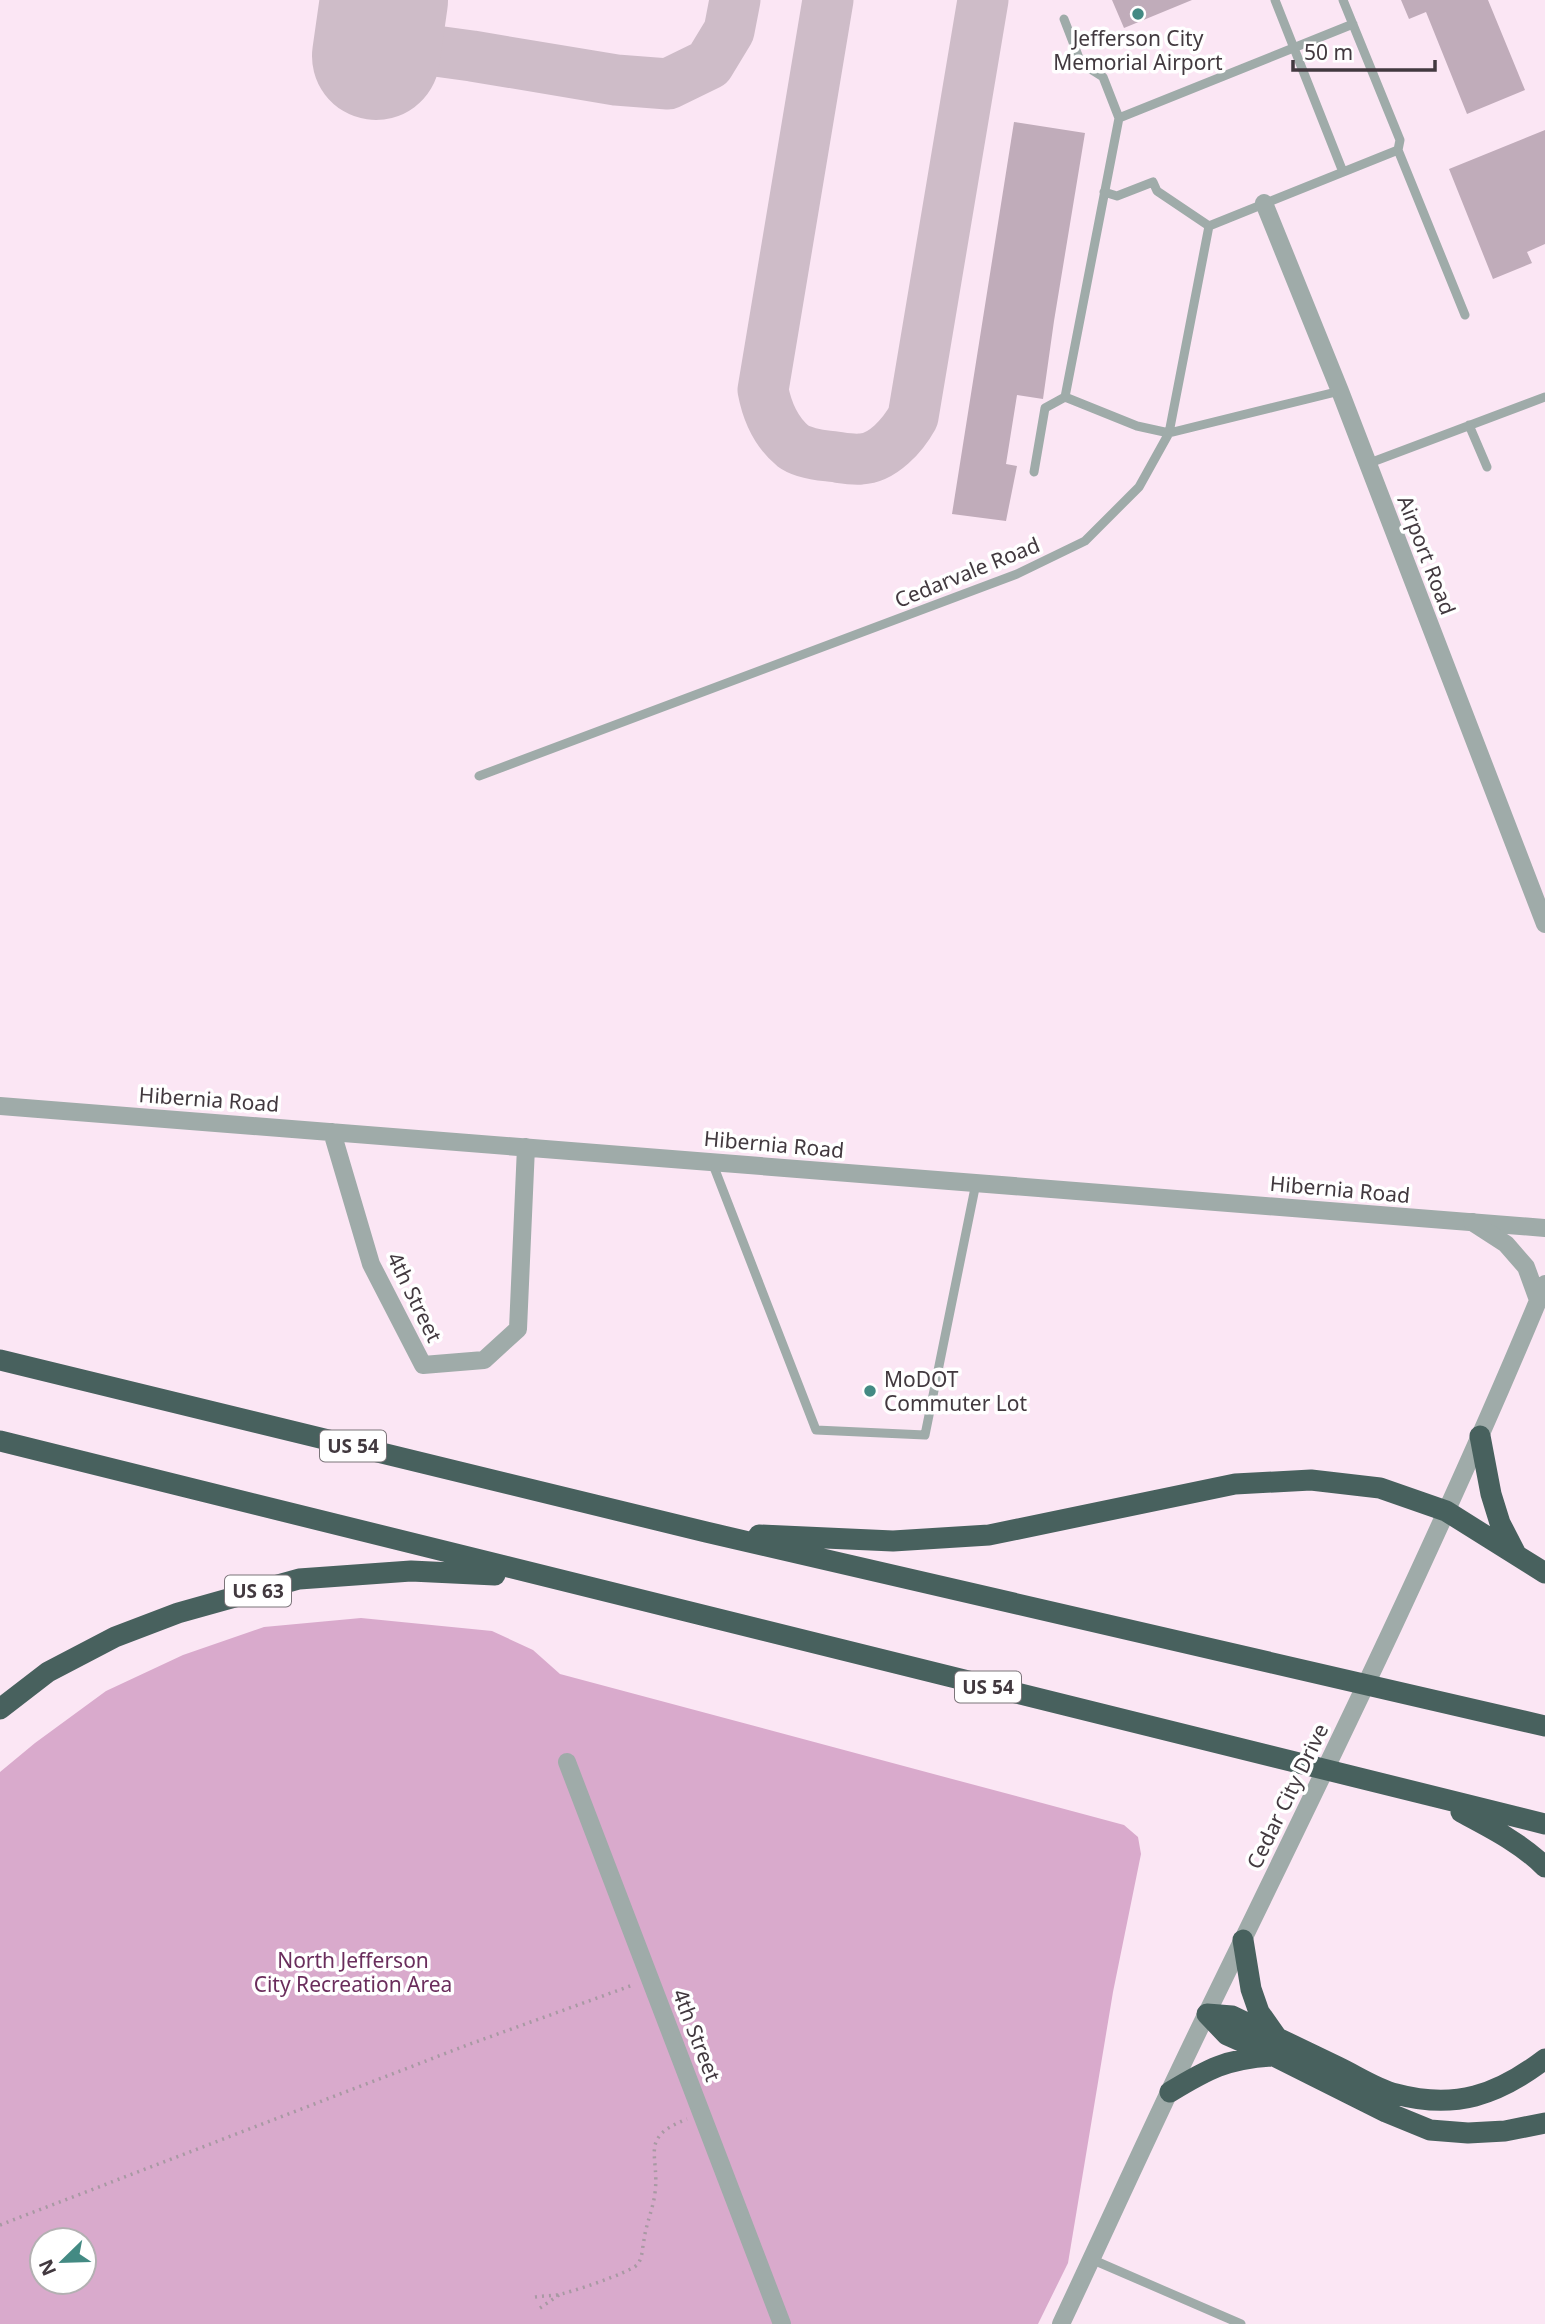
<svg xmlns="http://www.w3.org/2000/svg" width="1545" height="2324" viewBox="0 0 1545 2324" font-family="'Noto Sans',sans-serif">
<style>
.green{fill:#d9aacc;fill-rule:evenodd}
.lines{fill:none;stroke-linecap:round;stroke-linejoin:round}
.taxiway{stroke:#cebcc8;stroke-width:51}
.runway{stroke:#cebcc8;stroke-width:128}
.building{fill:#c0acba}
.path{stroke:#a899a3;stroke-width:3.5;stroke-dasharray:2 5;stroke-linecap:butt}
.service{stroke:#9faba9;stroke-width:9}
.minor{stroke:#9faba9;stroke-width:18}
.tertiary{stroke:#9faba9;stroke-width:18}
.motorway{stroke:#48615e;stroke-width:21}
.poi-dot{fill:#438a83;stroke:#fff;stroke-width:2.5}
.labels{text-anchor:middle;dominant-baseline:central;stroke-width:7;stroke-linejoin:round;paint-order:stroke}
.shield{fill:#fff;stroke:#7b7479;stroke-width:2}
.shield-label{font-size:19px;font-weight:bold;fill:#42393f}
.poi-label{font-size:21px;fill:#42393f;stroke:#fff}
.street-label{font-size:21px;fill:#42393f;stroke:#fff}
.park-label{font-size:21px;fill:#6a2d5c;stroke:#fff}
</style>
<rect width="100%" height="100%" fill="#fbe6f4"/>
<!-- green -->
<path class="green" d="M361 1618 492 1631 533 1650 560 1674 1124 1825 1138 1837 1141 1854 1113 1992 1068 2263 1038 2324H0V1772L35 1743 106 1691 183 1655 264 1627ZM42 2240H84V2282H42Z"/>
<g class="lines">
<!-- taxiway -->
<path class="taxiway" d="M828 0 763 390C767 411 775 431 793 446 801 452 818 455 828 456 839 457 850 460 861 459 883 458 903 435 913 417L983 0
M377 43 472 56 616 80 668 84 709 64 729 31 735 0"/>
<!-- runway -->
<path class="runway" d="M376 56 384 0"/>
</g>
<!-- building -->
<path class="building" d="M1112 0H1192L1124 28Z
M1401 0H1488L1525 90 1467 114 1426 12 1409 19Z
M1014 122 1085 133 1054 321 1043 399 1017 395 1006 464 1017 466 1006 521 952 514Z
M1545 130V244L1527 252 1532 263 1493 279 1449 169Z"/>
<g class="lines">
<!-- path -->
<path class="path" d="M0 2225 470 2044 633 1985
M535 2297C542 2296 549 2296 556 2295 570 2293 628 2273 637 2265 643 2258 642 2248 644 2240 646 2224 653 2209 655 2193 660 2154 638 2138 687 2119
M540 2308 559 2295"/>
<!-- service -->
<path class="service" d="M1275 0 1343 172
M1064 19 1081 63 1103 77 1119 118 1353 24
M1398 150 1465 315
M1104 192 1117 196 1153 182 1157 191 1209 226
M1065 397 1137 426 1169 433 1340 391
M1469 425 1487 467
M1367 464 1545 397
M1034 472 1045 408 1065 397 1119 118
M479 776 1017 574 1085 541 1139 487 1169 433 1209 226 1398 150 1400 140 1343 0
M712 1162 816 1430 925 1435 976 1183
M1091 2259 1241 2324"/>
<!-- minor -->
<path class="minor" d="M0 1106 1545 1228
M332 1132 371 1264 423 1365 484 1360 518 1329 526 1147
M567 1762 782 2324"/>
<!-- tertiary -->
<path class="tertiary" d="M1264 203 1340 391 1545 924
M1472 1222 1506 1244 1526 1267 1538 1300 1543 1297
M1061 2324C1110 2220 1157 2115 1208 2011 1325 1771 1443 1531 1545 1284"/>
<!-- motorway -->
<path class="motorway" d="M0 1360 706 1532 1545 1726
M1480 1436 1491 1494 1500 1523 1516 1554
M0 1441 1545 1824
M759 1535 893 1541 989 1535 1235 1484 1311 1480 1380 1488 1446 1511 1545 1573
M0 1709 48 1672 115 1637 178 1613 299 1579 411 1571 495 1575
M1461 1812C1491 1828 1521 1843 1545 1867
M1243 1940 1251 1989 1259 2012 1276 2036
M1207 2014 1227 2035 1274 2056 1386 2112 1430 2130 1468 2133 1505 2131 1545 2123
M1207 2014 1232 2016C1268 2033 1303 2050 1338 2067 1357 2076 1376 2089 1396 2094 1455 2110 1498 2095 1545 2059
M1170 2092C1208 2069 1226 2059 1271 2056"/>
</g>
<!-- markers -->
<g class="poi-dot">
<circle cx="1138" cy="14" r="7"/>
<circle cx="870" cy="1391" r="7"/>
</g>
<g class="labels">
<!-- shield labels -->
<g class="shield">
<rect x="320" y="1430.5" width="66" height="31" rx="5"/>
<rect x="225" y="1575.5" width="66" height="31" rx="5"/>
<rect x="955" y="1671.5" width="66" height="31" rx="5"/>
</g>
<g class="shield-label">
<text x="353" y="1446">US 54</text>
<text x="258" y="1591">US 63</text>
<text x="988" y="1687">US 54</text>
</g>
<!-- poi labels -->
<g class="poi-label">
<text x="1138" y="38">Jefferson City<tspan x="1138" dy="24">Memorial Airport</tspan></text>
<text x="884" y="1379" text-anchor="start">MoDOT<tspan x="884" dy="24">Commuter Lot</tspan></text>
</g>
<!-- street labels -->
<g class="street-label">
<text transform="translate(1427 555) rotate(69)">Airport Road</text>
<text transform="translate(967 572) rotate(-22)">Cedarvale Road</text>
<text transform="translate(209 1099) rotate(4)">Hibernia Road</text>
<text transform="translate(774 1144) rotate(5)">Hibernia Road</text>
<text transform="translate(1340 1189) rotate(5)">Hibernia Road</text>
<text transform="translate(415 1297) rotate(64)">4th Street</text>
<text transform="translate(1287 1796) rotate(-64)">Cedar City Drive</text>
<text transform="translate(697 2035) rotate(69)">4th Street</text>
</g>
<!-- park labels -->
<g class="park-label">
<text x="353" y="1960">North Jefferson<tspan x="353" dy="24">City Recreation Area</tspan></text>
</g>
</g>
<!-- north arrow -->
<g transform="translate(63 2261) rotate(247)"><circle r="33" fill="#ffffff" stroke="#b3b0b2" stroke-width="2"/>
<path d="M0-5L12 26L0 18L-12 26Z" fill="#438a83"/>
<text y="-10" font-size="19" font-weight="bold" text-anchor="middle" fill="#42393f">N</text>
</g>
<!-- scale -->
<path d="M1293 60v10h142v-10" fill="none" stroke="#42393f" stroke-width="3.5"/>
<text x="1304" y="60" font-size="21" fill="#42393f" stroke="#ffffff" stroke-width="5" paint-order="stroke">50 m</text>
</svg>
